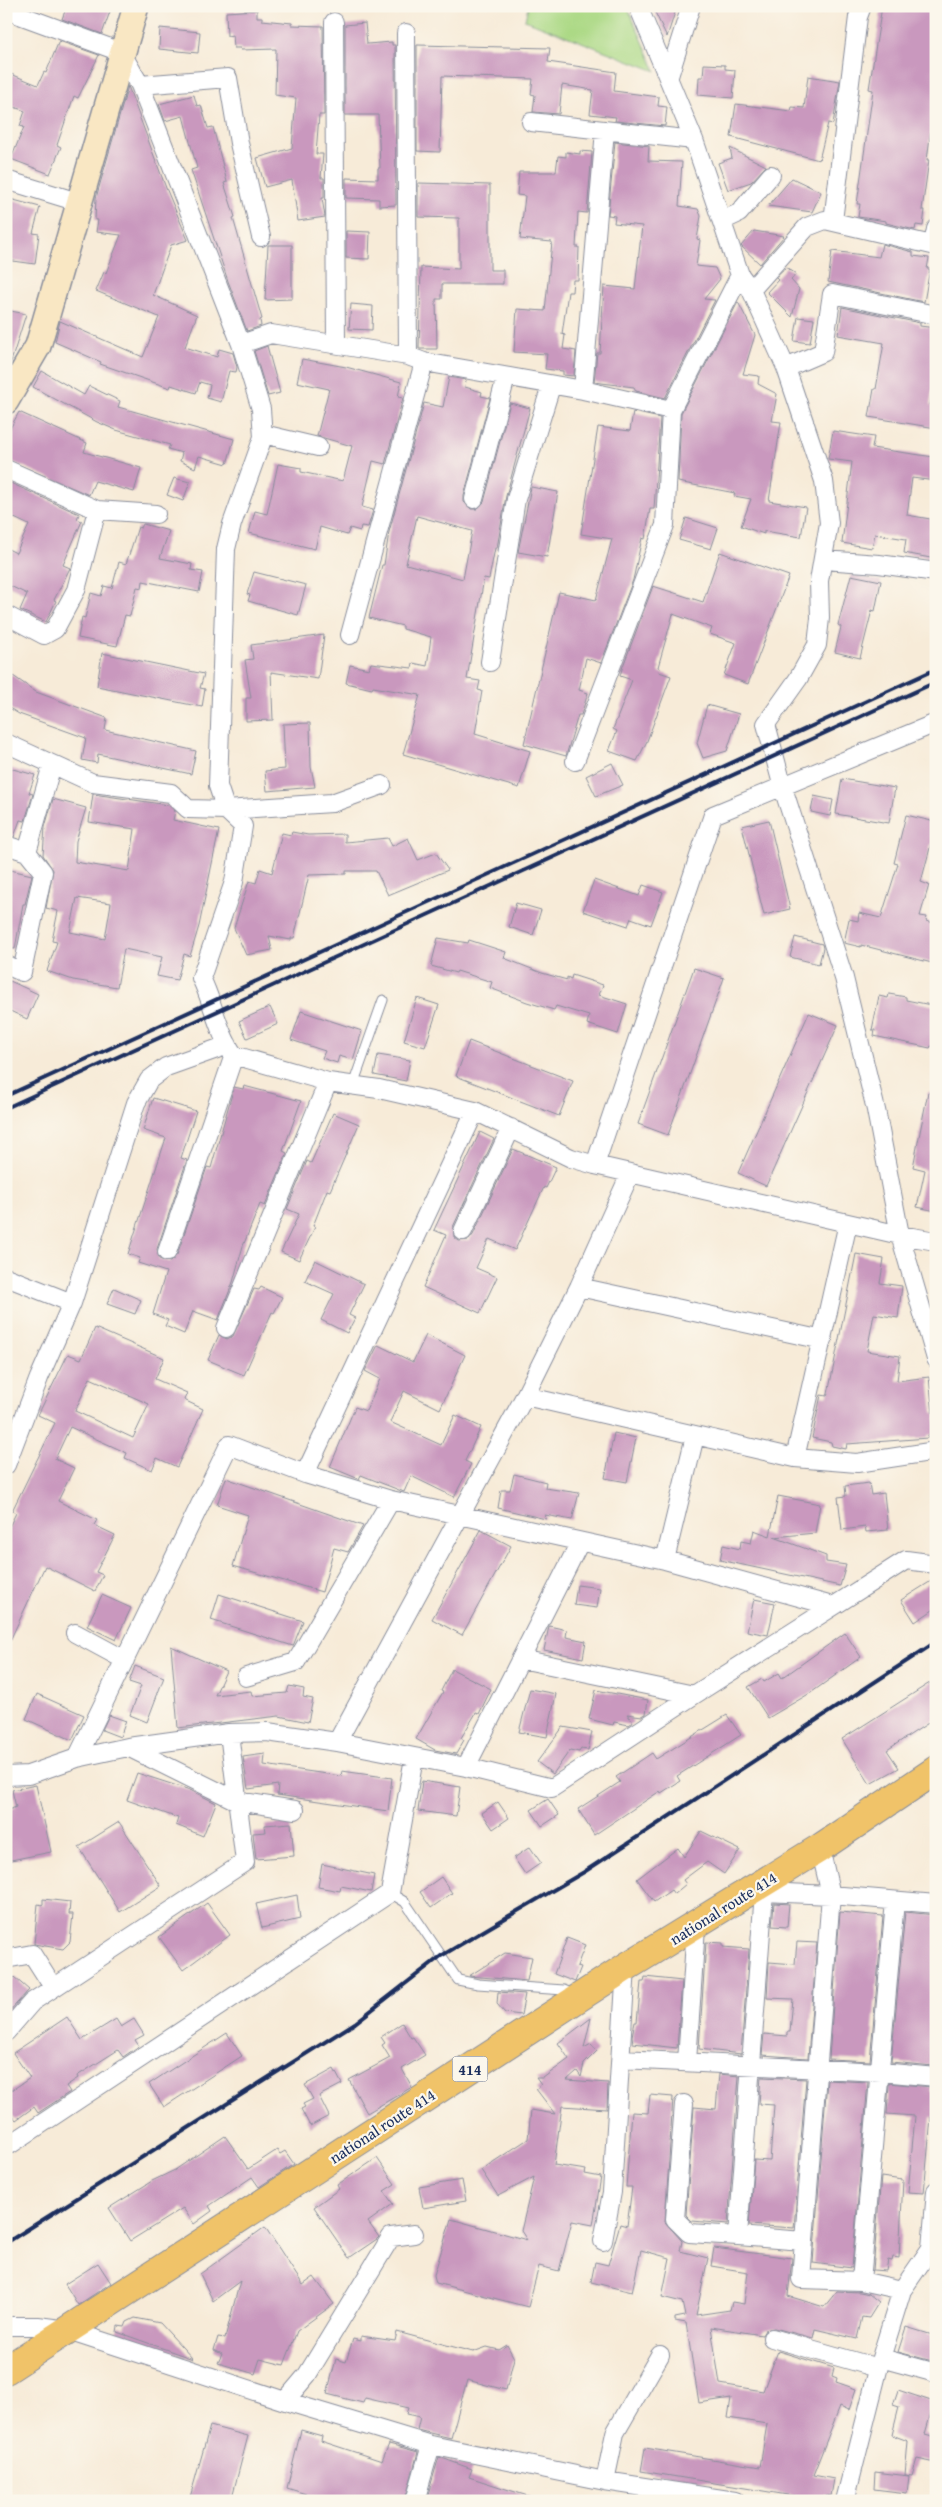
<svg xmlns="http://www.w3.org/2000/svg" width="942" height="2507" viewBox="0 0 942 2507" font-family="'Gentium Book Plus',serif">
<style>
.green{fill:#acd985;stroke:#648472}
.building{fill:#c998be;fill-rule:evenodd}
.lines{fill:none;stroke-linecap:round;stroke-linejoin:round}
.lane-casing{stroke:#898d9b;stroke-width:11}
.street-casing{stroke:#898d9b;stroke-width:20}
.secondary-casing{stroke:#898d9b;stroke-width:28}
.highway-casing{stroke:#898d9b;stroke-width:30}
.lane{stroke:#fff;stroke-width:9}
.street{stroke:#fff;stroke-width:18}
.secondary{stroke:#f9e7c3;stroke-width:25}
.highway{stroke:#f0c369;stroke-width:28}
.rail{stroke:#1b2f5e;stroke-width:4}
.labels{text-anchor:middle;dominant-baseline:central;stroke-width:4.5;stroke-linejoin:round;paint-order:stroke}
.shield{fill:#fbf7ec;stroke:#5e6b89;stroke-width:1}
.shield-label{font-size:15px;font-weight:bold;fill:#1b2f5e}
.street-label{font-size:16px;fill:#1b2f5e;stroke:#fbf7ec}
</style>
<rect width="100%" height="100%" fill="#fbf7ec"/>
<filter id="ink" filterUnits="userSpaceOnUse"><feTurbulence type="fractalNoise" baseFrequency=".02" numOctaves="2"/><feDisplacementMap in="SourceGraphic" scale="10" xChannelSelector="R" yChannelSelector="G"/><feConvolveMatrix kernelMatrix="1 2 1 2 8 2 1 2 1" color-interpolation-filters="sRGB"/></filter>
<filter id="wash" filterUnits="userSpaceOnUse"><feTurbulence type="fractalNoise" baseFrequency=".0096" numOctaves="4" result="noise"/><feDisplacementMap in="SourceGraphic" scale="20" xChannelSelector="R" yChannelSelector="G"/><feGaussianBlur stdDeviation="1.12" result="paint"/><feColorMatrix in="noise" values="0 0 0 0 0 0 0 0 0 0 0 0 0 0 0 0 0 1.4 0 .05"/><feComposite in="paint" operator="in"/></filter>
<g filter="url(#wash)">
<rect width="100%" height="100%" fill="#f7ebd8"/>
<!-- green -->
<path class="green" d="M528 6H627L656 71 525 20Z"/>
<g id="blocks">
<!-- building -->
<path class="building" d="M67 6H112L102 34 62 19Z
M652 6H677L667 37Z
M882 6H936V90L927 160H929L922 210H925L923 226 916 225 915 230 886 223V221L858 217 860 204H857L873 90 869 89Z
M257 10V17H262V20L292 23V25L323 26 324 115H319L316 154H323L321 178H324V198H322L325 217 298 221 292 180 265 187 257 158 292 148 296 98 275 95 276 49 241 50 240 48H234L233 35 227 36 226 12Z
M365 23 367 44 392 42V45H395L396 205 379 206V199L346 198V178L378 179V168H380L378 115H345V25Z
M160 28 200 32 198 53 159 49Z
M59 41 99 55 78 98 74 96 57 145 61 147 50 174 11 159 24 127 20 126 25 111 6 104V72L38 85 44 72 46 73Z
M417 45 550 48 548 62 616 72 614 91 659 97 658 106 667 107 665 126 615 121 616 117 590 114 593 90 562 85 559 114 533 112 535 95 531 94 533 79 442 76 440 152 417 151Z
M704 64 725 65V69L735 70 733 98 698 95 699 77H703Z
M808 76 840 81 833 124 828 123 819 160 731 137 736 104 791 111 792 107 804 108Z
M128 86 166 188 188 240 171 245 153 295 197 315 185 347 217 357 219 349 233 353 237 367 236 372 229 371 221 402 207 398 210 385 200 382 196 393 171 385 170 388 100 364 101 362 55 342 60 321 143 357 159 317 96 291 104 272 106 273 121 235 96 232 98 220H95L96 198Z
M194 95 197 106 201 105 208 128 213 127 227 182 224 183 235 217 233 218 262 319 260 320 261 326 247 331 228 281 191 170 197 168 183 116 165 121 159 104Z
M615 142 649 146 648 161 682 162 679 206 698 209 701 216 697 239 700 240 696 266 715 268 720 279 704 299 715 300 665 398 636 391 634 387 594 382 597 353H600L604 286 635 289 642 226 614 223 615 216 608 215Z
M730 148 766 166 751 182 728 190 718 163 732 158Z
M580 151 592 152 587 213 578 212 576 247H579L578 280H573L572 292H568L562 334 565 335 563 349 576 351 574 376 563 375V371L545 369 547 354 514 352 517 309 545 311 552 242 520 239 525 196 517 195 519 172H556L558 156 566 157V152L580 154Z
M792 178 821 192 812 212 768 206Z
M418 183 490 185V270H503V284H442V299H436L437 349H419L421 267 459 269V218L418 217Z
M6 198 40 207 33 233 39 234 35 264 6 260Z
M346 231 370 232 369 259 346 258Z
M754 231 784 236 760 264 741 246Z
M882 244 913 252V256L929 258 927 269H930L924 302 828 282 832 251 879 257Z
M268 245H292V299L265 300Z
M786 267 796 274 791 280 799 289 792 317 767 292 778 280 776 278Z
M738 302 755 335 743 374 759 376 758 384 777 394 772 421 781 422 769 501 806 507 801 537 764 531V534L741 526 751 499 734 496 735 493 678 482 681 413Z
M351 304 373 306 372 330 349 329Z
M842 307 920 323V326L936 328V366L930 405 936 406V428L869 417 874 389H876L884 343 838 335Z
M6 310 26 314 10 365H6Z
M798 317 814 319 810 343 794 341Z
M267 346 280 393 268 396 254 351Z
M302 359 346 367 401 382 398 397 403 398 385 464 373 461 362 507 373 510 368 527 361 526 360 531 350 528 347 535 320 527 315 549 249 533 255 511 267 514 278 464 301 468V472L343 481 352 446 317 436 329 389 297 382Z
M42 371 84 395 89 386 120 401 118 407 234 439 227 464 199 456 195 468 180 461 182 453 168 449 170 445 116 430 97 422 33 387Z
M449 377 466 380 465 387 482 392 481 396 490 398 464 496V502L471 509H477L484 502 510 403 530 408 506 496 497 548H495L489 579 484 578 467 679 480 681 478 690 482 691 475 734 530 751 519 788 403 754 420 695 373 687 372 689 346 683 350 665 369 669 371 663 412 668 413 663 427 666 431 637 403 629V626L369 618 382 565H384L389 532 424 403 443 407ZM417 516 472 531 463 579 406 564Z
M19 412 87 443 84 452 141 468 134 492 95 481 89 495 6 459V436Z
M633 412 660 418 654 509H650L645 539 642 538 633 580 601 663 586 658 579 690 588 693 581 715H578L566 756 524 744 559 592 596 600 612 539 581 534 598 427 630 431Z
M833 431 874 437 872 448 934 457 936 481 912 478 907 515 936 520V559L904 553 906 539 875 534 872 548 842 543 852 462 828 459Z
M174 478 190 482 183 501 167 495Z
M6 481 79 514 77 519 82 521 63 565 70 568 54 600 56 601 46 622 20 610 27 594 6 584V548L16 553 29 525 6 514Z
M531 487 558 492 547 557 518 552Z
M686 518 718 528 711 549 679 540Z
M143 524 169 531 160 558 192 564 191 570 203 572 199 592 143 581 142 588 137 587 130 616 125 615 117 646 78 638 82 617 85 618 91 593 101 596 104 586 112 588 119 562 126 564 138 527 141 528Z
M720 552 789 576 748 684 724 675 736 643 710 634 712 628 673 614 658 667 660 668 659 672 671 676 647 741 637 761 609 751 617 731 613 729 632 680 620 676 622 669 653 586 703 602Z
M254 572 306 585 298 615 248 601 250 595 247 594Z
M851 575 881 581 875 611 872 610 860 658 835 652 841 627 838 625Z
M324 635 318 679 271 672 273 720 246 721V698H251L245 660 253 659 251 645Z
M102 653 204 674 200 688 205 689 202 707 97 686Z
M6 671 36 692 107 718 105 730 196 751 191 774 98 754 97 763 82 760 86 738 19 714 6 706Z
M707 705 739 714 727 751 703 758 697 743Z
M310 723 311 767 315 787 267 791 265 771 285 769 283 724Z
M612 763 623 785 596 796 586 776Z
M9 768 35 775 29 793 33 794 25 821 20 820 14 837 6 835V778Z
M842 779 895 788 889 823 836 814Z
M93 794 168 805 175 811 173 820 219 830 199 926 190 956 184 954 177 980 157 976 162 957 124 949 117 987 73 980 47 971 57 942 52 941 58 911 46 908 53 870 43 855 45 827 53 799 86 808 76 841 75 862 129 871 135 829 89 822ZM77 898 111 903 105 939 70 932Z
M814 796 833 800 830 816 811 812Z
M906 815 936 822V845L931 844 921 882 929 885 920 916 927 917 926 921 936 924V964L861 945V947L844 943 849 919 858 921 859 913 881 918 898 864 894 863Z
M769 820 790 909 764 915 742 826Z
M292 832 308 835 345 834V842L388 838 392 846 408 838 418 860 436 853 448 870 388 895 376 871H346V874L309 875 294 938H291V940L269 936 272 950 246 955 234 928 249 881 256 883 260 869 272 873 282 833 291 835Z
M6 869 32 875 25 904H23L15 949 6 948Z
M594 880 639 896 643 885 663 892 651 925 631 918 628 926 583 911Z
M516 903 541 910 533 935 509 927Z
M795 937 822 944 823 948 819 964 790 957Z
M438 938 468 943 469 940 506 952 504 958 542 973 567 980V977L571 979 572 975 603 985 599 995 627 1004 618 1034 587 1024 589 1016 556 1006 554 1010 527 1002 490 988 492 982 457 971 456 973 431 966Z
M694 968 724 978 668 1135 638 1124Z
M10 981 38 994 27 1019 6 1009V990Z
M889 994 906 997V1000L936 1006V1047L931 1046 930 1048 874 1036 875 1030H872L879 996 888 998Z
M417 998 439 1005 425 1047 404 1041Z
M270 1007 278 1024 247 1038 239 1021Z
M301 1011 362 1031 353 1060 339 1056 337 1063 322 1058 325 1051 291 1040Z
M809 1013 838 1025 766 1186 738 1173Z
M469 1041 573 1081 559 1116 456 1076Z
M378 1055 410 1060 406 1081 374 1075Z
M244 1086 301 1101 283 1151 287 1153 265 1206 260 1204 243 1246 233 1282 218 1320 193 1311 184 1334 165 1326 168 1320 153 1314 166 1272 138 1263 140 1258 128 1254 166 1138 143 1130 153 1098 196 1111 181 1158 187 1160 157 1249 159 1259 170 1262 177 1255 207 1167 211 1168 234 1087 243 1089Z
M928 1092 936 1093V1211L917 1207 925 1170 913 1167Z
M333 1113 359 1124 330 1191 327 1190 313 1226 315 1227 299 1260 281 1252 299 1214 287 1209 307 1161 311 1163Z
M480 1132 494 1139 453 1227 454 1237 459 1241 469 1240 473 1235 513 1149 556 1167 546 1188 544 1187 515 1250 489 1239 476 1268 497 1277 480 1313 423 1287 446 1235 434 1230Z
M856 1254 884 1259 880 1283 902 1286 898 1318 874 1314 867 1351 900 1356 897 1381 929 1377 933 1413H936V1434L928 1435V1438L847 1444 846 1449 832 1446 831 1442 812 1438 821 1395 827 1396 828 1394Z
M315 1260 364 1284 349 1315 355 1318 347 1333 321 1320 334 1294 305 1281Z
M261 1287 282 1297 274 1313 272 1312 244 1375 208 1360 219 1335 227 1339 233 1336 254 1289 259 1290Z
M114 1288 141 1300 135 1314 107 1304Z
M95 1328 164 1358 155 1379 187 1393 184 1400 203 1409 177 1467 157 1458 152 1470 125 1458 127 1453 70 1427 55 1459 74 1468 58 1501 97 1520 94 1525 115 1535 96 1572 103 1575 95 1591 45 1566 6 1649V1533L16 1513 12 1511 55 1423 38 1415 68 1354 81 1359ZM90 1378 149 1404 133 1438 75 1411Z
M426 1335 465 1355 440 1409 404 1391 390 1422 441 1445 455 1415 481 1427 465 1461 471 1464 454 1497 411 1476 404 1492 361 1475 359 1479 330 1467 355 1407 366 1411 380 1379 365 1371 378 1345 413 1362Z
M614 1433 636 1438 627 1482 605 1478Z
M514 1474 546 1482 545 1488 579 1493 572 1520 545 1515 546 1519 498 1508 501 1490H510Z
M226 1478 363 1526 348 1552 334 1548 322 1592 233 1566 248 1515 217 1505Z
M869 1483 871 1495 884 1493 888 1530 866 1532 865 1527 842 1530 838 1497 846 1496 845 1486Z
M778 1496 820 1504 815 1533 774 1537 826 1556V1562L846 1565 840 1586 720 1560 723 1545 740 1549 741 1541 751 1543 754 1530 770 1536Z
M481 1530 511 1546 462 1635 432 1619Z
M936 1578V1608L915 1622 901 1600Z
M577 1585 600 1588 597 1608 574 1605Z
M219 1594 303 1621 293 1646 211 1620Z
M102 1595 131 1608 116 1640 87 1626Z
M754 1599 775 1603 768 1635 747 1631Z
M549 1626 567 1630 566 1637 586 1641 583 1658 544 1650Z
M845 1633 861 1657 812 1692 768 1718 748 1687 762 1679 764 1682 779 1673 782 1678Z
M171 1646 226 1671 215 1695 251 1691 252 1696 287 1693 289 1686 304 1689 303 1697 313 1699 308 1722 279 1716 178 1728Z
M135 1666 164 1677 147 1722 130 1715 141 1686 129 1682Z
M452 1669 491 1689 479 1714 476 1713 461 1738 464 1740 456 1754 435 1750 416 1739 443 1692 441 1691Z
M936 1679V1718L887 1750 899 1768 870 1784 842 1739Z
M530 1689 556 1694 547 1737 519 1732Z
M596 1690 648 1700 646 1714 642 1716 627 1714 633 1722 629 1725 614 1722 613 1725 589 1719Z
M37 1694 84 1715 72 1740 26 1719Z
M109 1715 126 1721 120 1737 102 1730Z
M727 1715 741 1735 677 1776 680 1781 661 1793 660 1791 594 1835 578 1809 620 1782 616 1777 652 1753 656 1759Z
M563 1727 592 1732 588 1750 581 1749 579 1752 570 1750 553 1774 537 1762Z
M265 1754 264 1765 341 1776 342 1771 392 1778 388 1811 277 1795 278 1785 248 1789 243 1757Z
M137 1773 190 1790 216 1803 203 1836 176 1825 178 1818 127 1800Z
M422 1781 460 1787 456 1816 418 1811Z
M36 1785 51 1852 6 1861V1811L16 1807 12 1790Z
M548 1799 559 1815 542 1826 531 1810Z
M498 1802 509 1818 493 1829 482 1813Z
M119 1822 161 1886 120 1912 79 1847Z
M291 1823 294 1856 256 1859 253 1833 266 1832 265 1825Z
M701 1831 740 1850 724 1874 707 1862 683 1880 686 1884 674 1894 671 1890 654 1902 637 1879 678 1848 684 1857Z
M530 1847 541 1863 525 1874 514 1858Z
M322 1864 374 1875 371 1892 341 1886 340 1891 318 1887Z
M441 1877 452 1893 431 1908 420 1892Z
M297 1895 300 1919 262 1928 256 1904Z
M43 1899 70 1902 69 1914H73L70 1942 63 1949 34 1944 38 1904 43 1905Z
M207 1903 230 1935 183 1970 159 1937Z
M774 1903 789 1904 787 1927 772 1926Z
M840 1912 883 1916 870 2061 829 2059Z
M905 1912 936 1915V2023L933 2066 891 2062Z
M567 1938 585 1945 577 1966 581 1967 575 1982 554 1974Z
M706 1942 723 1943V1947L749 1949 741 2054 699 2049Z
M797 1942 817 1943 808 2058 762 2055 764 2034 787 2036V2032H790L793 1999 767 1998 769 1962 795 1964Z
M505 1953 532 1957 527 1981 469 1976Z
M14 1977 29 1990 6 2015V1987Z
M645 1977 682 1981 677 2048 633 2043 632 2036 635 2022H637L641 1982H644Z
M498 1992 525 1994 521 2015 505 2013 497 2004Z
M67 2017 82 2040 116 2019 121 2027 134 2019 144 2035 135 2040 139 2046 123 2057 118 2050 77 2076 78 2078 66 2086 70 2092 38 2113 34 2107 16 2120 12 2115 6 2119V2094L30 2078 13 2053Z
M591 2018 584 2048 591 2044 597 2051 584 2064 581 2077 577 2071 567 2080 608 2083 607 2109 562 2106 554 2165 586 2170 585 2174 601 2177 593 2225 572 2221 559 2271 539 2266 528 2307 436 2283 434 2275 451 2219 527 2240 521 2231 534 2177 498 2196 481 2170 528 2139 531 2110 555 2114 536 2089 541 2085 536 2078H543L569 2059 558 2043Z
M402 2023 411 2038 413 2037 425 2055 402 2069 412 2087 367 2113 349 2080 390 2058 382 2045 385 2043 381 2037Z
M227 2033 242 2056 164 2107 149 2084Z
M334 2069 342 2084 319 2096 329 2116 310 2126 301 2109 305 2107 303 2104 313 2099 305 2085Z
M719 2074 739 2076 728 2224 692 2221 686 2215 694 2107 716 2109Z
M761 2077 806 2079 794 2228 749 2225 754 2160 770 2161 774 2105 759 2104Z
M827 2080 868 2082 852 2268 813 2263Z
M889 2083 932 2087 931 2091H936L935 2118 931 2117 924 2193 908 2192 915 2116 887 2114Z
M650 2095 673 2097 665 2222 682 2241 680 2251 708 2258 696 2315 730 2310 732 2302 744 2304 748 2272 711 2266 714 2248 792 2258 788 2296 824 2307 837 2291 860 2292 869 2294 879 2302 869 2318 862 2317 857 2339 815 2329 813 2338 774 2328 765 2330 762 2335 711 2327 720 2384 763 2391 778 2351 834 2368 832 2376 837 2378 836 2382 856 2389 849 2410 840 2406 813 2475 834 2479 831 2496 826 2495 825 2501H799L800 2497 641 2471 645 2448 760 2467 767 2424 728 2418 731 2398 699 2403 686 2323 675 2321V2318L685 2316 682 2302 662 2297 670 2258 641 2250 632 2292 591 2282 595 2262 608 2265 620 2224 627 2226 632 2187H626L632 2112 648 2113Z
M225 2136 248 2169 277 2150 280 2154 285 2151 294 2164 259 2187 252 2177 209 2206 212 2211 194 2224 183 2208 130 2241 109 2208 152 2181 175 2170Z
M377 2158 395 2184 384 2191 393 2204 368 2222 379 2237 377 2239 349 2258 314 2207 339 2189 337 2185Z
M881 2177 903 2180 899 2258 893 2257 892 2261 888 2260 886 2271 873 2270Z
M462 2180 466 2201 423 2208 419 2187Z
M265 2227 303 2285 314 2277 334 2304 297 2331 284 2365 260 2359 255 2374 218 2363 222 2354 214 2350 218 2337 225 2338 240 2281 213 2301 200 2274Z
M98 2263 111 2283 78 2305 65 2284Z
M135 2318 160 2323 193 2359 117 2332 118 2326 125 2327 127 2322Z
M906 2327 936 2336V2362L898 2352Z
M397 2332 473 2352 487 2347 499 2350 507 2345 514 2358 506 2390 467 2380 451 2438 417 2430 420 2417 406 2414 408 2408 365 2398 363 2403 327 2394 336 2359 346 2362 353 2339 361 2341V2336L395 2341Z
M898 2390 934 2402 925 2434 936 2437V2463L917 2459 912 2476 905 2475 908 2441 892 2435 899 2407 893 2405Z
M210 2426 248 2436 231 2501H189Z
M301 2430 322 2436 321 2441 382 2461 389 2444 418 2452 405 2501H328L287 2488Z
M439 2457 472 2469 469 2477 534 2498 533 2501H426Z
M875 2472 909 2476 907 2493 874 2489Z"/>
</g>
</g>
<g filter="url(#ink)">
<use href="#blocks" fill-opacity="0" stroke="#898d9b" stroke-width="1"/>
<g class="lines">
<defs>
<path id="lane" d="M353 1085 383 1000
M390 1893 405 1902 458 1980 478 1984 564 1990 575 1995"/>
<path id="street" d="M638 6 694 140 740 275 751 290 786 368 824 481 829 523 819 581 820 618 817 645 798 679 766 724 783 788 844 978 876 1110 900 1235 936 1359
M6 10 121 52 140 85 241 344 261 409 263 437 232 524 226 549 218 786 226 810 243 826 234 882 201 978C213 1002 218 1033 234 1055L328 1082 379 1089 475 1111 571 1158 595 1165 900 1235 936 1241
M334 22 336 344
M406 33 408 356
M669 76 691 6
M140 85 228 78 239 143 261 237
M531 122 694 140
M6 180 78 202
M722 221 739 213 771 175
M833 221 858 17 862 6
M933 245 936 229
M751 290 807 227 825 220 936 246
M241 344 271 334 408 356 424 362 583 390 671 410 740 275
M786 368 823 352 832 294 936 315
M583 390 605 130
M263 434 318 447
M6 469 97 510 76 590 55 629 44 635 6 615
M474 499 506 377
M97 510 156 514
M824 560 879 564 936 572
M350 635 424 362
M490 662 516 499 551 386
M6 743 93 783 171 793 188 809 226 810 332 803 382 785
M575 761 665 525 671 410
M6 845 27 852
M6 965 22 972 43 872 27 852 52 765
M595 1165 713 815 936 723
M463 1231 511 1128
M167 1252 234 1055
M6 1277 72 1303
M579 1287 823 1340
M226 1328 328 1082
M525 1396 795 1458 857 1463 936 1451
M795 1458 848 1223
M6 1465 39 1378 72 1303 136 1103 149 1080 166 1067 228 1045
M305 1474 475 1111
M665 1560 695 1436
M75 1633 125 1660
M521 1659 694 1695
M246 1677 296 1662 391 1500
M337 1742 525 1396 579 1287 630 1174
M128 1747 237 1801 295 1810
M77 1758 229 1445 305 1474 391 1500 665 1560 832 1606
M466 1767 580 1542
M6 1776 28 1775 77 1758 128 1747 229 1733 267 1732 337 1742 466 1767 552 1788 694 1695 906 1560 936 1564
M820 1848 831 1895 801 2279 861 2281 902 2290
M764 1892 831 1895 936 1904
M6 1959 32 1954 53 1987
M6 2032 32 2002 245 1862 229 1733
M622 2059 881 2072 936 2077
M687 2062 696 1926
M684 2104 675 2219 689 2233 738 2236 764 1892 762 1884
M6 2137 11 2144 390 1893 414 1758
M738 2236 804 2241
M603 2241 612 2192 626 1967
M931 2248 936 2191
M861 2281 895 1901
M6 2326H38L68 2330 285 2401 431 2445 605 2481 735 2501
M772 2338 878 2368
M881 2358 936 2373
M285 2401 307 2375 391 2237 414 2234
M605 2481 615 2433 660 2355
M415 2501 431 2445
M845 2501 881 2358 902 2290 936 2241"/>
<path id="secondary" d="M6 401 38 346 136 6"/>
<path id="highway" d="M6 2370 626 1967 820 1848 936 1770"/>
</defs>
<!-- lane casing -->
<use href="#lane" class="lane-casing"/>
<!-- street casing -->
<use href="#street" class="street-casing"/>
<!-- secondary casing -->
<use href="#secondary" class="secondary-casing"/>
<!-- highway casing -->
<use href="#highway" class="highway-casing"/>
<!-- lane -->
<use href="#lane" class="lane"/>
<!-- street -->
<use href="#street" class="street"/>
<!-- secondary -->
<use href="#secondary" class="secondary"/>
<!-- highway -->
<use href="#highway" class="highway"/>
<!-- rail -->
<path class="rail" d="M6 1096 936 669
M6 1108 936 682
M6 2243 355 2023 441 1956 584 1872 936 1642"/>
</g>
</g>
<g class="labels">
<!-- shield labels -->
<rect class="shield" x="452.5" y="2056.5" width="35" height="25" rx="4"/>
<g class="shield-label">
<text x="470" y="2069">414</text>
</g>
<!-- street labels -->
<g class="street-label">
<text transform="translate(723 1908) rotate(-32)">national route 414</text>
<text transform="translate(382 2126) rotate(-33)">national route 414</text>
</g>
</g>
<!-- margin -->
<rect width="942" height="2507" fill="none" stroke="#fbf7ec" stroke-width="25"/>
</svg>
